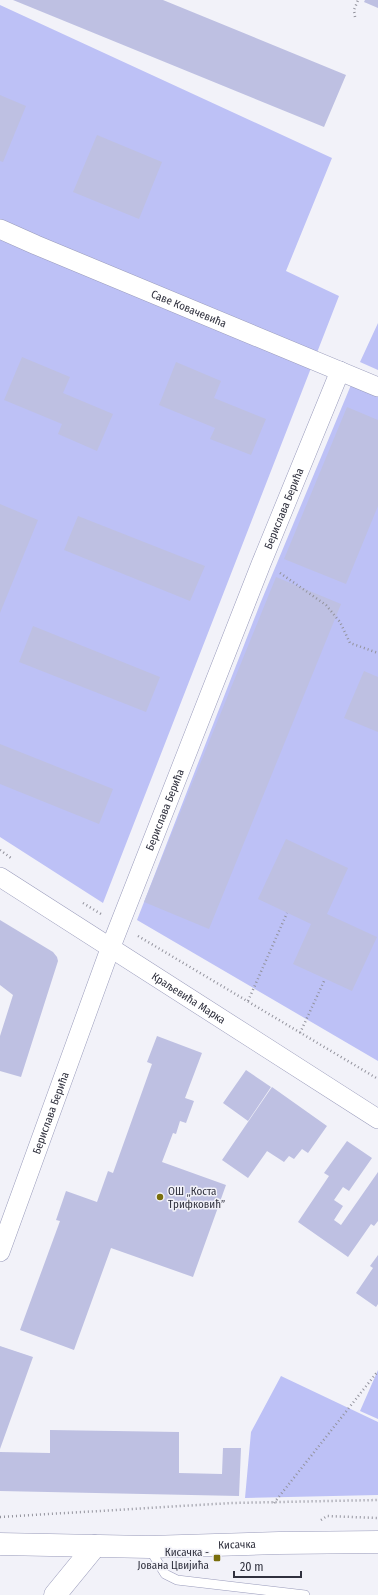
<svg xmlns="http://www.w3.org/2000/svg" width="378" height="1595" viewBox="0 0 378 1595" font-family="'Fira Sans Condensed',sans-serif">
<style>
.green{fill:#bdc1f6}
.building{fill:#bec0e2}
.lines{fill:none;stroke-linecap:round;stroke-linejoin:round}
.service-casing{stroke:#999bbb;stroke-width:10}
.minor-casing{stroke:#999bbb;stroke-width:20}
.tertiary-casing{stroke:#999bbb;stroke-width:23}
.path{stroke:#93939d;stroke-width:2.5;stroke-dasharray:1 3;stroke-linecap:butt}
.service{stroke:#fff;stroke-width:9}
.minor{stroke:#fff;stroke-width:19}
.tertiary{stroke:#fff;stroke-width:22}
.poi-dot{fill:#7a6f0d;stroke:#f2f2f9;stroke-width:1.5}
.labels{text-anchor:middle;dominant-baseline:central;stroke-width:3;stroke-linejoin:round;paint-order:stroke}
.street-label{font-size:11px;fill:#30313e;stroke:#f2f2f9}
.poi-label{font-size:11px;fill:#30313e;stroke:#f2f2f9;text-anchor:start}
</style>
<rect width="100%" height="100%" fill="#f2f2f9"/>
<!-- green -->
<path class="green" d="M0 5 332 158 286 271 339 296 103 903 0 837Z
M378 323V370L360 362Z
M351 385 378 397V1061L137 920 260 604Z
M378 1370V1419L360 1411Z
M281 1376 378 1422V1495L245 1498 251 1432Z"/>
<!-- building -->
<path class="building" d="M13 0H163L346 75 324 127Z
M365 0H378V8L364 2Z
M0 95 26 106 3 162 0 161Z
M97 135 162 162 139 219 73 192Z
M22 357 70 377 63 393 113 414 97 451 58 434 62 424 4 400Z
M176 362 221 381 214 398 266 419 251 455 210 439 215 428 159 405Z
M347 407 378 420V506L346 584 284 559Z
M0 504 38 520 0 613Z
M78 516 205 566 190 601 64 550Z
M276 577 341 604 209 929 144 902Z
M33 626 160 677 146 712 19 662Z
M364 671 378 677V732L344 718Z
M0 744 113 789 99 824 0 784Z
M286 839 348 868 327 914 377 937 352 991 293 964 311 924 258 899Z
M0 920 53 952 57 957 58 961 21 1077 0 1071V1036L13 995 0 985Z
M157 1036 202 1053 185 1098 194 1101 186 1123 180 1121 176 1134 173 1133 162 1162 226 1185 193 1277 111 1248 74 1350 20 1330 60 1221 56 1220 66 1191 97 1202 108 1171 113 1173 152 1064 147 1062Z
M246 1070 271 1087 248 1121 223 1103Z
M272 1087 327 1126 308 1153 302 1149 294 1159 289 1156 284 1162 267 1151 277 1137 248 1178 222 1160Z
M347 1141 372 1158 349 1191 343 1187 334 1200 343 1206 334 1220 341 1225 378 1172V1221L374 1226 371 1224 348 1257 298 1222 329 1176 324 1173Z
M378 1255V1304L376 1307 356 1293 373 1268 370 1266Z
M0 1346 33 1357 0 1449Z
M50 1430 179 1432V1473L222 1474 223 1448H241L239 1496 0 1491V1452L50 1453Z"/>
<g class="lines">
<defs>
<path id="service" d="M149 1548 165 1574 177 1580 305 1595"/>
<g id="minor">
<path id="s1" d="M0 229 36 245 378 387"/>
<path id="s2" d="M0 877 378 1119"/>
<path id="s3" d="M0 1252 110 949 261 564 340 371"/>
</g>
<g id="tertiary">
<path id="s4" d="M0 1544 149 1547 279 1543 378 1542"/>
<path d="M55 1595 95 1546"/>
</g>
</defs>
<!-- service casing -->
<use href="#service" class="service-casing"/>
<!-- minor casing -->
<use href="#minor" class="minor-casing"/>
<!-- tertiary casing -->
<use href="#tertiary" class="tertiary-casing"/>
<!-- path -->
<path class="path" d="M355 17 354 10 358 0
M280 573 326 605 340 622 350 643 378 653
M0 850 11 858
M83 903 101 914
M138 936 378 1079
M248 1001 287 913
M300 1033 325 979
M274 1503 378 1371
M0 1517 231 1503 378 1500
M321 1520 327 1516 378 1518"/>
<!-- service -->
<use href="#service" class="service"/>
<!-- minor -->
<use href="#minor" class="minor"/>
<!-- tertiary -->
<use href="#tertiary" class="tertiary"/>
</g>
<!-- markers -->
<g class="poi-dot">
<circle cx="160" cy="1197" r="4"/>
<rect x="213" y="1554" width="8" height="8" rx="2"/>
</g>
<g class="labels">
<!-- street labels -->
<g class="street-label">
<text stroke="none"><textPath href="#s1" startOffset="205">Саве Ковачевића</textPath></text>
<text stroke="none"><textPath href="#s3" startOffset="796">Берислава Берића</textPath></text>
<text stroke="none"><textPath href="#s3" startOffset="472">Берислава Берића</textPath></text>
<text stroke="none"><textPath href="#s2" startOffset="224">Краљевића Марка</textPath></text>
<text stroke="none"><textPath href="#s3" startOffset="148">Берислава Берића</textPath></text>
<text stroke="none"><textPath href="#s4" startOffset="237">Кисачка</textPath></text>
</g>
<!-- poi labels -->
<g class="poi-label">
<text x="168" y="1191">ОШ „Коста<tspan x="168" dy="13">Трифковић”</tspan></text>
<text x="209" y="1552" text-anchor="end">Кисачка -<tspan x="209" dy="13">Јована Цвијића</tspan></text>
</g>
</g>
<!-- scale -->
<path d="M234 1571v6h67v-6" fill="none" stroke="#30313e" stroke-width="2"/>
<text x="240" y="1571" font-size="12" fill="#30313e" stroke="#f2f2f9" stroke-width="3" paint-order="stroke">20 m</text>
</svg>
